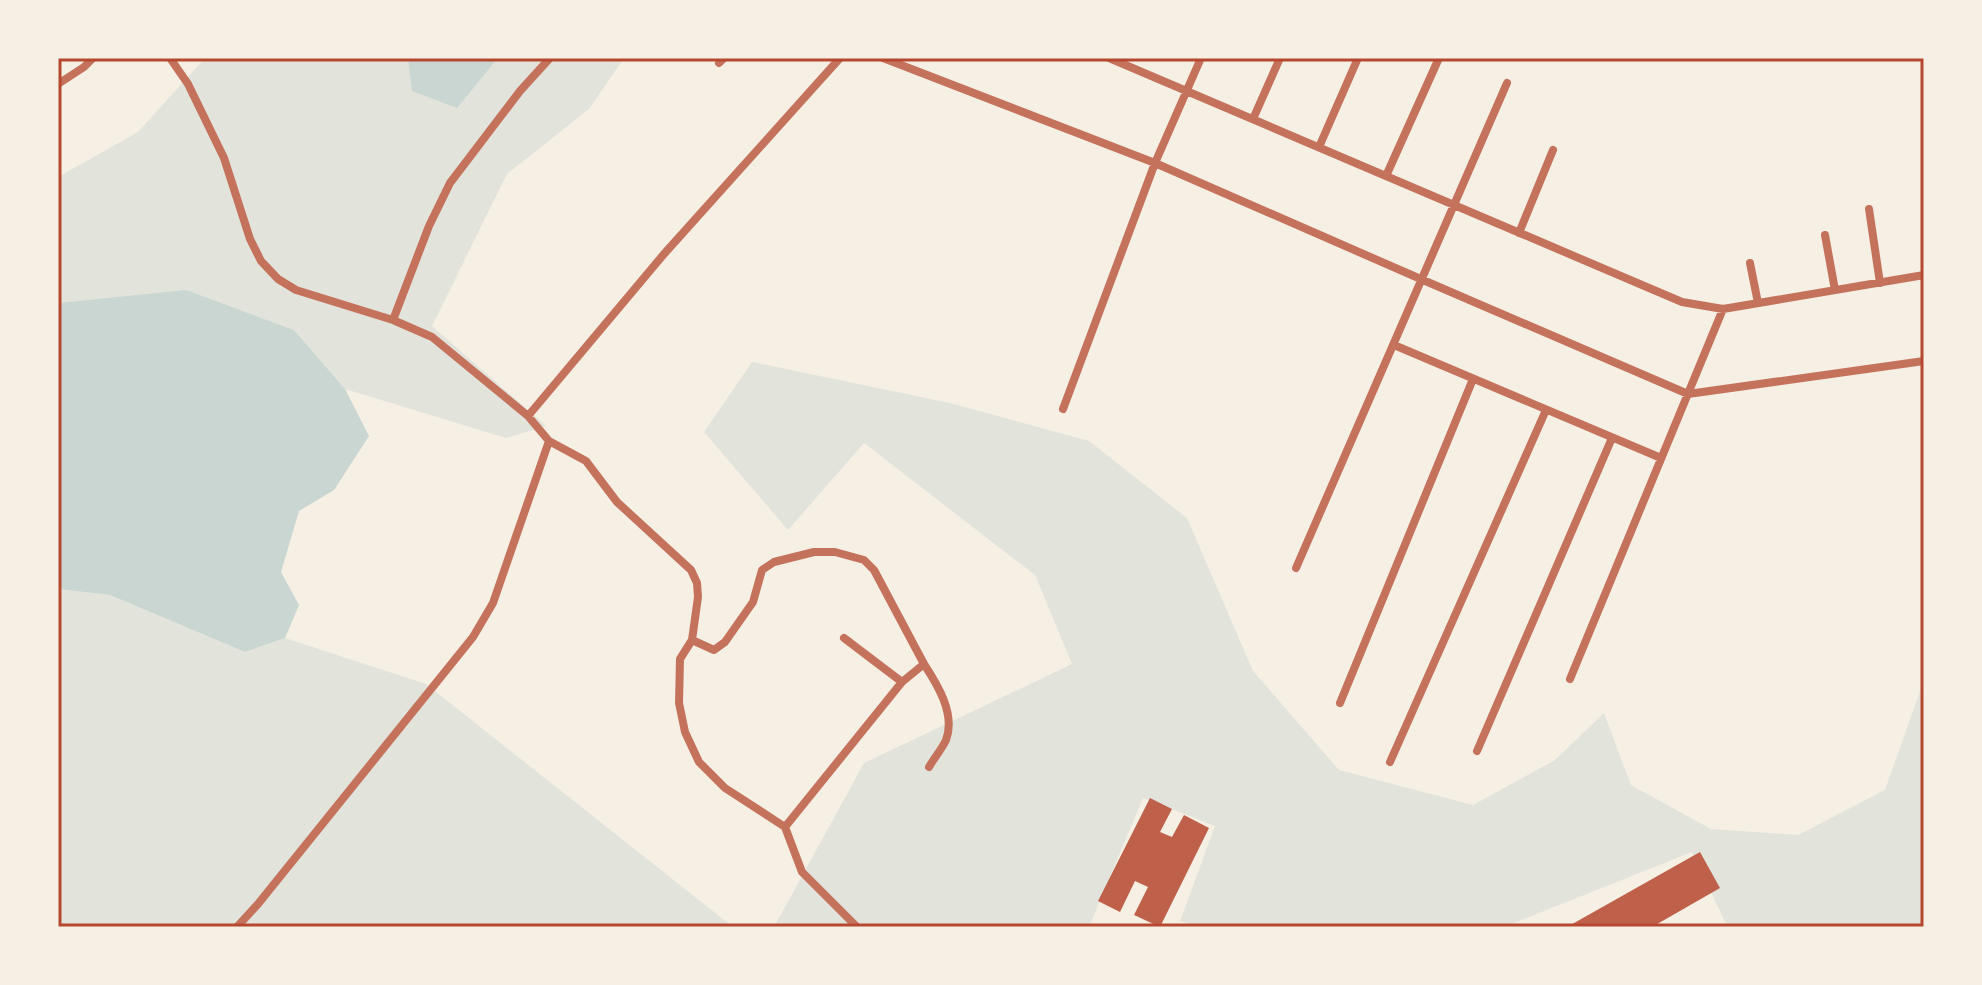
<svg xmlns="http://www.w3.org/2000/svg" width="1982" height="985" viewBox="0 0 1982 985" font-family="Georgia,serif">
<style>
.green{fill:#e2e4dc}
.water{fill:#c9d6d2}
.building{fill:#bf614a}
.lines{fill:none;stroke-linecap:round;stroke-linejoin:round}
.minor{stroke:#c5725c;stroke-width:8}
.neatline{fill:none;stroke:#b5482f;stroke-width:3}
</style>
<rect width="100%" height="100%" fill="#f6efe4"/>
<!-- green -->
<path class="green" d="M205 58H408L413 91 457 107 498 58H624L589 109 507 174 432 326 546 426 506 438 345 389 294 330 186 291 58 303V177L138 132Z
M752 362 950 403 1089 441 1187 518 1253 671 1339 770 1473 805 1555 760 1604 713 1631 785 1711 829 1798 835 1885 790 1924 680V927H1737L1725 922 1692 852 1504 927H1199L1180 921 1215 826 1143 798 1089 927H774L864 763 1072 664 1035 575 864 443 788 530 704 432Z
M58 589 110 595 245 652 285 638 426 684 733 927H58Z"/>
<!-- water -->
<path class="water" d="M408 58H498L457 108 412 91Z
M186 290 294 330 345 389 369 436 334 490 299 511 281 572 299 605 285 638 245 652 110 595 58 589V303Z"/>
<!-- building -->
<path class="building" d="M1150 798 1172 809 1160 832 1172 837 1184 815 1209 828 1160 927 1134 915 1148 887 1135 881 1120 912 1098 901Z
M1700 852 1720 888 1652 927H1567Z"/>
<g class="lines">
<!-- minor -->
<path class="minor" d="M170 58 188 84 224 158 250 239 261 261 278 279 296 290 393 320 432 337 528 416 549 441 586 461 617 502 691 570 697 583 698 597 692 640 680 659 679 703 685 732 699 762 725 788 785 827 802 872 857 927
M883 58 1155 163 1423 280 1688 394 1924 361
M1109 58 1682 302 1723 309 1924 275
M719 63 724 58
M58 84 84 67 93 58
M1253 119 1280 58
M1319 147 1358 58
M1386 176 1439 58
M1869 209 1880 283
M1519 233 1553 150
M1825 235 1835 290
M1750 263 1758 303
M393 320 429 226 450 183 520 91 550 58
M1394 345 1661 458
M1063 409 1155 163 1201 58
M528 416 664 254 840 58
M1296 568 1507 83
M844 638 902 682
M692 640 714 650 725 642 753 602 762 570 774 562 814 552H835L864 560 874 570 924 664
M1570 679 1723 309
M1340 703 1473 379
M1477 751 1612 438
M1390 762 1546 410
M785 827 902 682 924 664C937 684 956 714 946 740 942 749 934 758 929 767
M237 927 258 904 473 637 493 603 549 441"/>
</g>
<!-- border -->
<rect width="1982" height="985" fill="none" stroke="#f6efe4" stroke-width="120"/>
<rect x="60" y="60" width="1862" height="865" class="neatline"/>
</svg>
